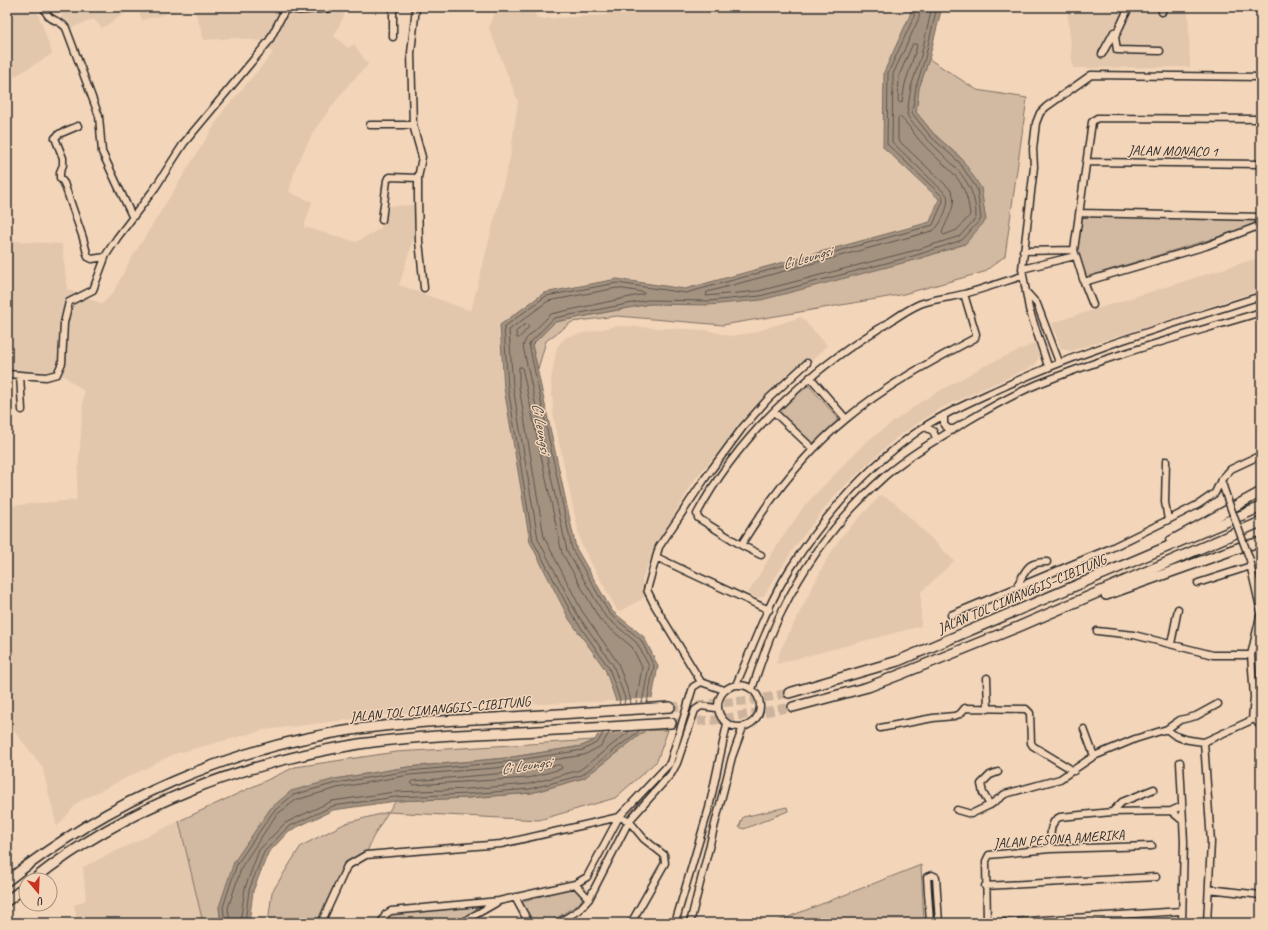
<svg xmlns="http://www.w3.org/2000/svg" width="1268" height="930" viewBox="0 0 1268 930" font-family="Caveat,sans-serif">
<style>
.built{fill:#e2c7ad}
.green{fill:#d2b9a1;stroke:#7e7266}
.water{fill:#a49280;stroke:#74695e}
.pier{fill:#f3d5b9}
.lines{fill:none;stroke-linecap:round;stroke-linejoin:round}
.shore{stroke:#5b544d;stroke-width:1}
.highway-tunnel{stroke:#cbb39d;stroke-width:9;stroke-dasharray:9 4.5;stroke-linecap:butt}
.minor-casing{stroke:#2b2b2b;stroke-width:9}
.highway-casing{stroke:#2b2b2b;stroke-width:12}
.minor{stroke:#f3d5b9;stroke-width:6}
.highway{stroke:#f3d5b9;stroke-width:9}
.minor-bridge-casing{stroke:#2b2b2b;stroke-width:9;stroke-linecap:butt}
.minor-bridge{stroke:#f3d5b9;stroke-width:6}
.labels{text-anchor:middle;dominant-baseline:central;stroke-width:3;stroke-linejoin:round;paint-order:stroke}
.street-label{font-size:14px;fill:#2b2b2b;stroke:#f3d5b9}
.water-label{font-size:15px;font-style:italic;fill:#494540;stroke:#f3d5b9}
</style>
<rect width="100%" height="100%" fill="#f3d5b9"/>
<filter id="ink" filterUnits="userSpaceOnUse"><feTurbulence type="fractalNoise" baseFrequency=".025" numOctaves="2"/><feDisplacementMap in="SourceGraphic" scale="8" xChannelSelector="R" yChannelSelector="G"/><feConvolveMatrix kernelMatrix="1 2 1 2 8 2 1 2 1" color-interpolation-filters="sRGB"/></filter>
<g filter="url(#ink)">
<!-- built -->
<path class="built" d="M7 7H36L52 54 7 81Z
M68 7H135L102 28 94 19 66 30 60 11Z
M137 7H348L334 36 348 48 354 44 368 65 349 84 315 129 296 166 289 192 312 202 304 227 356 242 380 229 390 206 414 205V237L399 285 471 311 510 158 518 101 489 28 497 7H533L537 19 607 15 606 7H911V15L883 147 939 199 930 222 685 289 617 279 500 325 504 388 530 542 569 619 605 669 616 701 492 706 386 715 264 730 174 754 78 802 57 827 42 766 7 722V506L76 500 84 391 64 376 29 380 7 376V238L12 241 62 244 67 289 102 304 113 293 128 264 224 110 273 53 261 41 236 38 204 40 194 7 142 20Z
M1067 7H1188L1190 67 1073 68Z
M1261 257V290L1071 351 1061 349 1052 323Z
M801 317 827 345 806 367 749 416 695 479 654 549 642 580 646 597 618 612 581 544 554 419 551 380 557 347 566 337 616 326 706 330 730 336 752 333Z
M1035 343 1039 356 1035 365 941 408 897 437 835 495 794 548 763 597 756 598 748 593 780 541 805 505 866 442 922 401 982 367Z
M881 495 895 503 954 561 921 592V626L776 664 781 649 827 559 841 537Z
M179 821 203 923H26L77 919 74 905 86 900 83 867Z"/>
<!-- green -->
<path class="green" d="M929 59 977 90 1027 98 1005 256 984 272 900 295 723 325 617 316 572 322 546 341 538 369 532 345 555 322 649 304 864 272 918 259 965 244 962 159 933 133 916 112 919 88Z
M1082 216 1252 217 1255 223 1251 227 1086 277C1070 265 1078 235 1080 219Z
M805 386H809L838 418 837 422C830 429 819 445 808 442L781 416 779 411 781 407Z
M646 730H668L657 761 615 798 539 820 388 812 372 839 366 855 347 866 321 923H268L272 892 301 846 346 823 388 812 396 801 468 798 531 793 584 778Z
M595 740 582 746 506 758 408 767 335 779 219 907 221 923H203L179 821 295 767 396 752Z
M787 807 788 811 744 829 739 827 743 817Z
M921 865 924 923H773Z
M580 884 586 892 579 904 548 923H529L521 902Z
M476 905 477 911 455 923H384L390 914Z"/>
<!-- water -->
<path class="water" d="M911 7H942L929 59 919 88 916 112 933 133 962 159 981 188 986 220 965 244 918 259 761 300 709 305 649 304 555 322 532 345 576 548 612 611 644 637 658 666 646 730 584 778 531 793 468 798 396 801 333 810 289 831 268 853 253 891 249 923H221L219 907 234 862 270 809 291 791 335 779 408 767 506 758 582 746 595 740 616 701 605 669 569 619 530 542 504 388 500 325 544 293 617 279 685 289 930 222 939 199 883 147 884 72 910 15Z"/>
<!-- pier -->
<path class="pier" d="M654 698 648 731 595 735 614 701Z"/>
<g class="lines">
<!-- shore -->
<path class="shore" d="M920 7 919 18 893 74 892 142 947 195C950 204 941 227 932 231L707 292 706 296 759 291 916 250 960 236 976 218C977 176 944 160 920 131 916 126 909 121 907 114L911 87 921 56 932 7
M913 44H916L917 46 905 84 902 102 900 103 898 101 899 76Z
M900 117C908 123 914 135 922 143 946 170 966 174 970 215L957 230 944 235 942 233C946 220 961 201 949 188L898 140V118Z
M526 324 528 325 529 327 519 338H517L516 332Z
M647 703 654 666 641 640 609 613 572 549 529 344 554 318 648 300 709 301 760 296 917 255 962 240 981 219 977 189 959 162 930 136 912 113 916 87 925 58 937 7
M624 704 625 698 613 665 577 614 538 539 513 387 509 330 548 301 617 288 643 292 644 294 551 314 526 339 523 346 567 551 605 616 637 643 649 666 642 703
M631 704 630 697 618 663 582 611 544 537 519 387V367H522L523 372 562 553 600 620 632 647 642 667 636 704
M619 705 620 700 609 668 573 616 533 541 508 388 504 327 546 296 617 283 686 293 933 225 943 201V197L887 144 888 73 914 17 915 7
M560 765 562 767 561 769 528 778 413 785 411 783 413 781 508 773Z
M225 923 223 907 237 864 273 812 293 795 336 783 409 771 506 762 583 750 598 742 603 733
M230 923 228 908 242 866 276 815 296 800 337 788 409 775 507 767 584 755 601 746 609 733
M240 923 245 888 259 850 285 823 332 801 395 792 468 789 529 784 580 770 630 731
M245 923 249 890 264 852 288 827 333 806 395 797 468 794 530 789 582 775 639 731"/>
<!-- highway-tunnel -->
<path class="highway-tunnel" d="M670 707 755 700 789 693
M671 723 715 720 793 707"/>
<defs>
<path id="minor" d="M44 7C48 23 59 18 66 28L99 116 102 152 132 216
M393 7V37
M416 7 411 53 413 125 422 157 418 178V197L419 241 424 288
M1129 7 1115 37 1117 50 1160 51
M1162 12 1163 7
M1102 54 1114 32
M1261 119 1097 118 1092 122 1074 250 1084 282 1206 246 1261 225
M370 125H413
M78 126 59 134 55 138 63 158V165L60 172V178L64 183 83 238 88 257 92 259 105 257
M1086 162 1261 164
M1080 213 1261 217
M382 220 387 180 390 177 418 178
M1023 251 1074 250
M1022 269 1075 256
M1084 282 1093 305
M1028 294 1037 304 1059 362
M1048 366 1029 309 1022 269 1034 167 1033 149 1036 123 1040 113 1046 107 1091 75 1261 77
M7 374 46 377 57 374 62 363 64 323 69 302 93 290 106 255 117 238 155 188 184 143 269 41 286 8
M20 375 22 410
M810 377 846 419
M774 412 813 449
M944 415V425L949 429H954
M925 427 933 431 937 440
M1166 461 1165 502 1168 520
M1227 498 1221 480 1231 469 1261 455
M741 545C770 498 803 454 846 419 885 386 930 362 975 338L976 334 964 294
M761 555 741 545 698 518 697 514C738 437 806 373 880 328 893 320 906 310 920 304 933 299 949 298 964 294 983 289 1003 282 1022 276
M656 557 769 610
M1250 564 1261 612
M1198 583 1251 566
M1018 584C1027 569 1027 562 1047 562
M951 615 1109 549 1168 520 1199 504 1215 493 1221 480
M1097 631 1134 635 1213 655H1251
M1171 644 1178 609
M987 678 988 709
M718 706a21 21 0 1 1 42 0a21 21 0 1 1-42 0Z
M736 685C753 646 767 605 790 569 825 515 871 463 924 427 948 411 975 400 1001 388 1084 349 1174 324 1261 296
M752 689C761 663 769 636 782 611 807 560 843 513 885 476 910 454 941 437 969 420 991 407 1014 394 1038 384 1110 355 1186 335 1261 312
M724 690 701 682 655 606 647 590 659 547 706 477 743 427 768 399 807 363
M1254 692 1261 688
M1253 717 1261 727
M880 728 933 718 954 716 960 714 965 708 1026 709 1030 713 1031 743 1033 746 1074 771
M1084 729 1094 756
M1167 729C1177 740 1190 740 1204 742
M1180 762 1184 842 1182 923
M990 805 983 793 981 784 990 775 998 772
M1182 806 1171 811 1183 821
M957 810 971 814 990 805 1005 794 1060 779 1094 756 1135 739 1167 729 1180 720 1196 716 1218 704
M1112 812 1122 802 1154 789
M1050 849C1051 838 1048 822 1060 817L1112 812 1171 811
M575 884 589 899
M985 886 1156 877
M1209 889 1261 895
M515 897 529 923
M321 923 347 866 366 855 501 844 619 817 629 821 644 839 664 855 665 863 631 923
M381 923 386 914 391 911 499 901 575 884 587 877 619 817 670 763 693 687 701 682
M461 923 496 903
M558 923 579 910 589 899 629 821 671 774 677 763 695 710 701 706 716 708
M675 923 709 808 727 724
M690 923 732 757 743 727
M930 923 927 877 932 875 936 877 939 923
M987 923 986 861 989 855 1050 849 1152 846
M996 923 1182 911
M1207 923 1211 842 1204 742 1252 720 1254 697 1251 655 1261 612"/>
<path id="highway" d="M282 7 300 9 328 7
M1171 541 1261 492
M1106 595 1241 547 1261 542
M789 693 898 661 1261 507
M793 707 868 687 904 673 1018 627 1261 522
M33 880C126 806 242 763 359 744 405 737 453 735 500 733 557 730 614 727 671 723
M7 881C108 801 229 747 358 729 403 723 449 720 495 718 553 714 612 711 670 707
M7 901 26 886"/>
</defs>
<!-- minor casing -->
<use href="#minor" class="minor-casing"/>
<!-- highway casing -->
<use href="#highway" class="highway-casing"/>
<!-- minor -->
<use href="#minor" class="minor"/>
<!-- highway -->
<use href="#highway" class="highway"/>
<defs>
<path id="minor-bridge" d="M1227 498 1250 560"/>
</defs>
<!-- minor-bridge casing -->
<use href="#minor-bridge" class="minor-bridge-casing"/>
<!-- minor-bridge -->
<use href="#minor-bridge" class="minor-bridge"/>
</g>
</g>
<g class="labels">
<!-- street labels -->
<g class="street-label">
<text transform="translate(1173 151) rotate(1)">JALAN MONACO 1</text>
<text transform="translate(1022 594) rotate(-23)">JALAN TOL CIMANGGIS–CIBITUNG</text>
<text transform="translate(440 709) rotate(-5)">JALAN TOL CIMANGGIS–CIBITUNG</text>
<text transform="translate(1059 839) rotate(-4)">JALAN PESONA AMERIKA</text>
</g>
<!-- water labels -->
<g class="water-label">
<text transform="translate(807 258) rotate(-16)">Ci Leungsi</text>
<text transform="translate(541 428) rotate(80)">Ci Leungsi</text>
<text transform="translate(526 766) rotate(-8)">Ci Leungsi</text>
</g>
</g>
<!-- margin -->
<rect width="1268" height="930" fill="none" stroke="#f3d5b9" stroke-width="24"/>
<rect x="12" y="12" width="1244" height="906" fill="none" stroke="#2b2b2b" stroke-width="1.5" filter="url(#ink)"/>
<!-- north arrow -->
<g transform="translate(38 892) rotate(161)"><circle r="19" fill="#f3d5b9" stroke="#a39180"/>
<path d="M0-3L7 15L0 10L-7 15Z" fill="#c8321e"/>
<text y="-6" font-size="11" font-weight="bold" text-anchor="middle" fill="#2b2b2b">U</text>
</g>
</svg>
